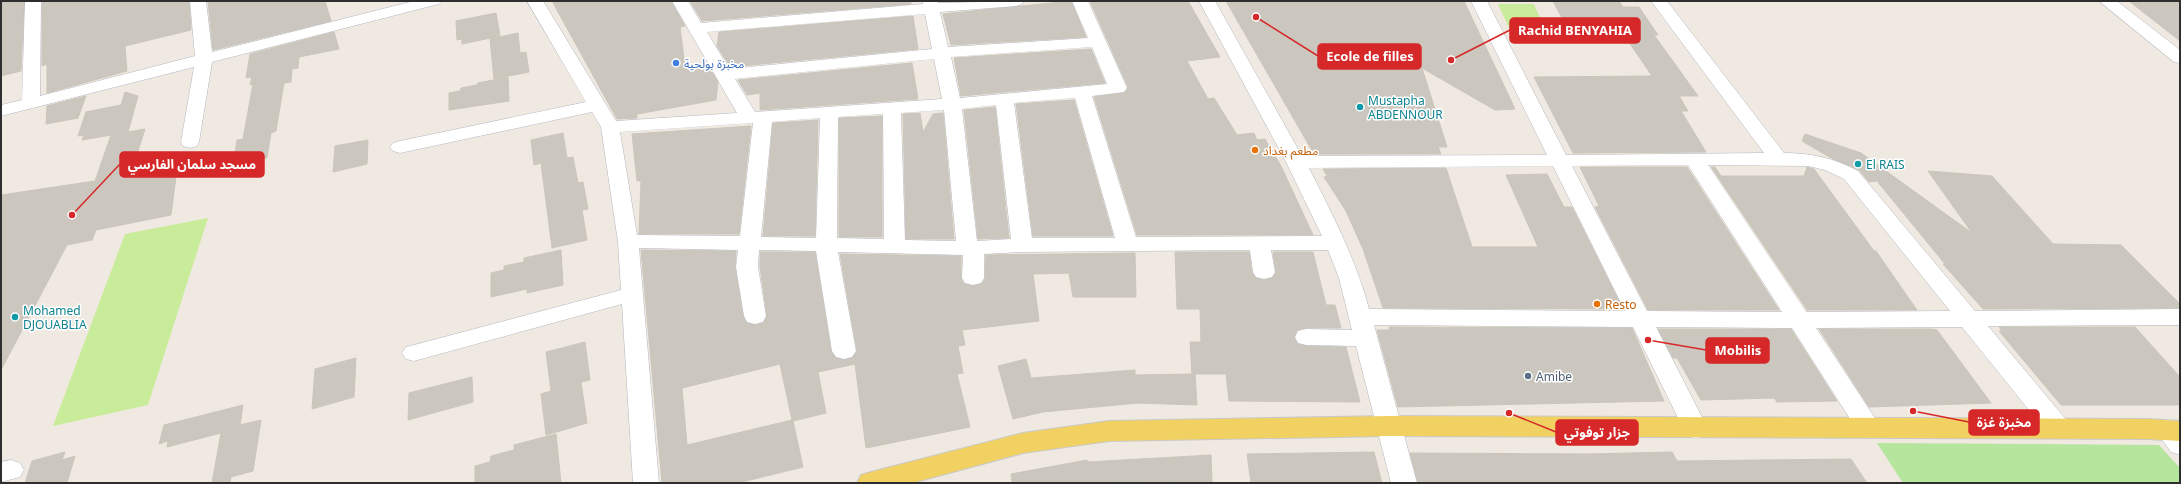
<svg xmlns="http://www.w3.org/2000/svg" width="2181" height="484" viewBox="0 0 2181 484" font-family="'Noto Sans','Noto Sans Arabic',sans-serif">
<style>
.green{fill:#b6e59e}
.pitch{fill:#c9ec9a}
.building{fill:#cbc7bf;stroke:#cbc5ba;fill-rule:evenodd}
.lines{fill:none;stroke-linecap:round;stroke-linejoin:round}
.minor-casing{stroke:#b4b7c1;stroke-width:1}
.major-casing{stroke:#c9c9c9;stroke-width:2}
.minor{fill:#fff;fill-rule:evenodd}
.major{fill:#f2d163;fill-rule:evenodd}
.shop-dot{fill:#3f7fe0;stroke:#fff;stroke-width:1.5}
.culture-dot{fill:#0f9aa8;stroke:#fff;stroke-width:1.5}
.food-dot{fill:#e8710a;stroke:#fff;stroke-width:1.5}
.service-dot{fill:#5c6f8a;stroke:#fff;stroke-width:1.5}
.labels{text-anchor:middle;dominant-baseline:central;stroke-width:3;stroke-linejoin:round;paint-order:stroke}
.shop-label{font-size:12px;fill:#366cbe;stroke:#fff;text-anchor:start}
.culture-label{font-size:12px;fill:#0d838f;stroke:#fff;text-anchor:start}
.food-label{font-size:12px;fill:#c56008;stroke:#fff;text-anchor:start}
.service-label{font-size:12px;fill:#4e5e75;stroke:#fff;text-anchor:start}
.leader{fill:none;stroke:#d62828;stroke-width:1.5}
.callout-dot{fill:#d62828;stroke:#fff;stroke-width:1.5}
.callout{fill:#d62828;stroke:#d62828;stroke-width:1.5}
.callout-label{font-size:13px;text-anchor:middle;font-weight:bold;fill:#fff}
</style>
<rect width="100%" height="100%" fill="#efe9e1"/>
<!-- green -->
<path class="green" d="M1877 443 2159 445 2180 468V483H1903Z"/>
<!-- pitch -->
<path class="pitch" d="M1498 4H1534L1542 22 1531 23 1537 34H1512Z
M208 218 148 405 53 426 125 234Z"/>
<!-- building -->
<path class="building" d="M1 1H24L21 71 1 76Z
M42 1H189L191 30 125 46 127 71 47 93V64L42 66Z
M208 1H325L331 21 213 50Z
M552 1H671L685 26 680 27 685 66 707 64 718 82 716 100 637 114V118L617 119Z
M690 1H911V4L702 21Z
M1071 1 1086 37 951 45 943 14Z
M1090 1H1188L1220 57 1187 61 1208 99 1214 98 1237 135 1254 133 1257 140 1265 139 1281 166 1313 235H1137L1094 97 1124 93 1128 87Z
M1226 1H1464L1515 109 1495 110 1422 68 1447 147H1438L1441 154H1314Z
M1553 1H1619L1623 7H1639L1658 35H1654L1698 96H1679L1688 111H1681L1706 152 1573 153 1534 77 1652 76 1624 35H1571Z
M2129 1H2180V41Z
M496 13 500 36 462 44V39L457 40 456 21Z
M913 16 918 49 730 67 717 46 719 32Z
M334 32 339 49 299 57 298 68 292 69 291 82 284 83 276 131 271 133 267 158 233 165 237 140 243 139 253 84 250 85 252 77 246 78 250 54Z
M518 33 520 53 526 52 529 72 494 79 490 39Z
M1091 49 1105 83 961 96 954 58Z
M912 63 918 99 760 110V93L747 95 738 80Z
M508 77 509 101 449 110V93L460 91 461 88 477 85 478 83Z
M125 92 138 96 128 132 145 129 130 176 177 169 171 215 96 230 92 240 67 245 1 370V195L95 181 111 135 82 140 84 135 78 136 86 112 121 105Z
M86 96 78 118 46 124 47 106Z
M1074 100 1113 236H1033L1016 104Z
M995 107 1009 238 978 239 964 110Z
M920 113 923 132 933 114 943 113 954 239H906L903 114Z
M882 116V237H839V118Z
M818 120 815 236H763L773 123Z
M751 126 739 234H639L641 181H637L632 134Z
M563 133 567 158 573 157 578 183 583 182 588 209 582 210 587 240 552 248 541 163 534 165 531 140Z
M1805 134 1861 153 1972 233 1928 171 1992 176 2053 244 2121 245 2180 304V308L1983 309 1943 264H1945L1877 181 1869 182 1859 170 1831 158 1802 141Z
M368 140 367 164 333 172 335 146Z
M1580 167H1687L1779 310H1648L1595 207 1599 206Z
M1711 167H1715L1721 176H1804L1807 167 1814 169 1874 251H1876L1917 310H1807Z
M1446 168 1472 247H1538L1506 175 1547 174 1564 207H1572L1623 309 1383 308 1363 249 1346 211 1324 177 1327 176 1323 169Z
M561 250 563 285 527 293V289L491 297V273L504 270V266L524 262V258Z
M641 250 736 251 735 267 743 316 747 323 755 325 763 323 767 316 760 267V252H815L831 351 836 358 844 360 852 358 857 351 840 254 961 256V279L965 284 973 286 981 284 985 279 986 255 1135 253 1136 297H1073L1069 273 1033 274 1039 321 962 330 965 345 958 346 963 373 957 374 970 427 866 448 855 364 818 372 826 413 793 421 803 467 738 483H662ZM780 364 792 420 687 445 682 388Z
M1175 252H1249L1252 273 1256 278 1264 280 1272 278 1276 273 1273 252H1313L1326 305H1335L1341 328H1306L1297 330 1294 338 1298 344 1306 346 1346 347 1360 402 1229 401 1226 374H1195L1197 405 1138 403 1043 412 1013 419 998 366 1026 359 1031 378 1135 370V375L1192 374 1190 342H1201L1200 309H1177Z
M1389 327 1632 328 1664 401 1398 407 1377 330H1390Z
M1999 327H2135L2180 377V405H2061L1999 331H2002Z
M1658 329H1791L1837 401 1777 402 1774 398 1701 400 1677 358H1673Z
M1819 329H1931L1937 330 1991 403 1869 407Z
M585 342 590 380 581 382 587 423 546 435 541 394 551 391 546 352Z
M356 358 354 397 312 409 315 369Z
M472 377 473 402 408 420 409 393Z
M243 405 240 425 261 420 253 471 231 477 230 483H212L221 433 167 447 168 441 159 444 164 425Z
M556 434 561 483H475V466L490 462 491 456 514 450V445Z
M65 452 62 460 75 456 67 483H25L32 461Z
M1374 452 1382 483H1251L1247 454Z
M1672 452 1677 461 1851 459 1867 483H1418L1410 453 1589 454Z
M1211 455 1212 482 1012 483 1011 474 1087 460 1088 462Z"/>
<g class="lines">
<defs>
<path id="minor" d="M25 1H41L40 96 195 56 190 1H206L212 52 414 1H441L439 4 212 62 199 142 197 146 190 148 183 146 181 142 194 67 1 116V105L22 100Z
M527 1H543L616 121 737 113 672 1H688L701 23 923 4 922 1H938V3L1024 1 1022 4 1016 6 940 12 948 47 1088 38 1072 1H1088L1127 88 1124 92 1092 96 1136 237 1322 236 1286 162 1199 1H1215L1302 156 1547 155 1471 1H1487L1566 155 1764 153 1651 1H1667L1784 153C1811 153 1834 158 1858 171L1975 311 2180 309V325L1988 326 2068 422 2071 429 2068 436 2059 438 2050 436 1962 327 1816 328 1882 429 1879 436 1870 438 1861 436 1792 328 1656 327 1708 429 1705 436 1696 438 1687 436 1633 327 1374 325 1417 483H1391L1356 346 1306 345 1298 343 1295 337 1298 331 1306 329 1352 330 1339 278 1328 250H1271L1275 272 1272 277 1264 279 1256 277 1253 272 1250 250 1022 252 984 254V278L981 283 973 285 965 283 962 278 963 255 838 252 856 351 852 357 844 359 836 357 832 351 816 251 759 250 758 267 766 316 763 322 755 324 747 322 744 316 736 267 738 250 639 248 659 483H633L622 304 414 361 406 359 402 353 406 347 414 345 621 290 618 242 601 127 592 112 400 153 393 151 390 147 393 143 400 141 586 102ZM925 14 932 49 729 69 707 32ZM1092 47 1107 84 960 98 951 57ZM934 59 942 99 755 112 735 79ZM1075 98 1115 238H1032L1014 103ZM996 105 1011 239 977 241 962 109ZM944 110 956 241 905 240 901 113ZM883 114 884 239 837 238 838 117ZM820 118 816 238 761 237 772 122ZM753 123 740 236 637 235 620 132ZM1688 165 1782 312 1647 311 1572 166ZM1708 165 1808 166 1825 170 1844 179 1950 311 1806 312ZM1553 166 1625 311 1369 309C1356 259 1332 214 1309 168Z
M2099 1H2117L2180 50V63L2174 62Z
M2167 420 2176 423 2180 428V455L2171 452 2155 430 2158 423Z
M11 460 20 463 24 470 20 477 1 482V462Z"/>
<path id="major" d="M1389 416 2148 419 2180 421V441L2148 439 1389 436 1109 441 1023 453 912 483H857L861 475 871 472 1023 433 1109 421Z"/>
</defs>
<!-- minor casing -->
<use href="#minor" class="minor-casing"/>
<!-- major casing -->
<use href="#major" class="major-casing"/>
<!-- minor -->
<use href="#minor" class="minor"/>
<!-- major -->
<use href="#major" class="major"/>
</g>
<!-- markers -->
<circle class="shop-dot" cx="676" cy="63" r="4"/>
<g class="culture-dot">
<circle cx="1360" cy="107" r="4"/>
<circle cx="1858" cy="164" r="4"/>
<circle cx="15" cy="317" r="4"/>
</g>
<g class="food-dot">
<circle cx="1255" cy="150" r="4"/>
<circle cx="1597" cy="304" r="4"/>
</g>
<circle class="service-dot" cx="1528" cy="376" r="4"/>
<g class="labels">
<!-- shop labels -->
<g class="shop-label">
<text x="684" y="63">مخبزة بولحية</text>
</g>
<!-- culture labels -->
<g class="culture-label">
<text x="1368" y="100">Mustapha<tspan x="1368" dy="14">ABDENNOUR</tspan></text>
<text x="1866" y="164">El RAIS</text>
<text x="23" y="310">Mohamed<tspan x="23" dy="14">DJOUABLIA</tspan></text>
</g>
<!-- food labels -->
<g class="food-label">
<text x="1263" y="150">مطعم بغداد</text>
<text x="1605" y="304">Resto</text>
</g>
<!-- service labels -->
<g class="service-label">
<text x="1536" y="376">Amibe</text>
</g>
</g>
<!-- callouts -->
<path class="leader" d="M1451 60L1510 30M1256 17L1318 56M72 215L120 164M1648 340L1706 350M1913 411L1969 422M1509 413L1556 432"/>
<g class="callout-dot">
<circle cx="1451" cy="60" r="4"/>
<circle cx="1256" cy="17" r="4"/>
<circle cx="72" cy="215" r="4"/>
<circle cx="1648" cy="340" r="4"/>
<circle cx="1913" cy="411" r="4"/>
<circle cx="1509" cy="413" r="4"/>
</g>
<g class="callout">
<rect x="1510" y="18" width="130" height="25" rx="4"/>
<rect x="1318" y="44" width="103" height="25" rx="4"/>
<rect x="120" y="152" width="144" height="25" rx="4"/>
<rect x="1706" y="338" width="63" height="25" rx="4"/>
<rect x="1969" y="410" width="70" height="25" rx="4"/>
<rect x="1556" y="420" width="82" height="25" rx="4"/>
</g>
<g class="callout-label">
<text x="1575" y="35">Rachid BENYAHIA</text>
<text x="1370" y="61">Ecole de filles</text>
<text x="192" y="169">مسجد سلمان الفارسي</text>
<text x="1738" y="355">Mobilis</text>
<text x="2004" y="427">مخبزة غزة</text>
<text x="1597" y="437">جزار توفوتي</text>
</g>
<!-- border -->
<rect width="2181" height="484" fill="none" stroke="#2e2e2e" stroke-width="4"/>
</svg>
